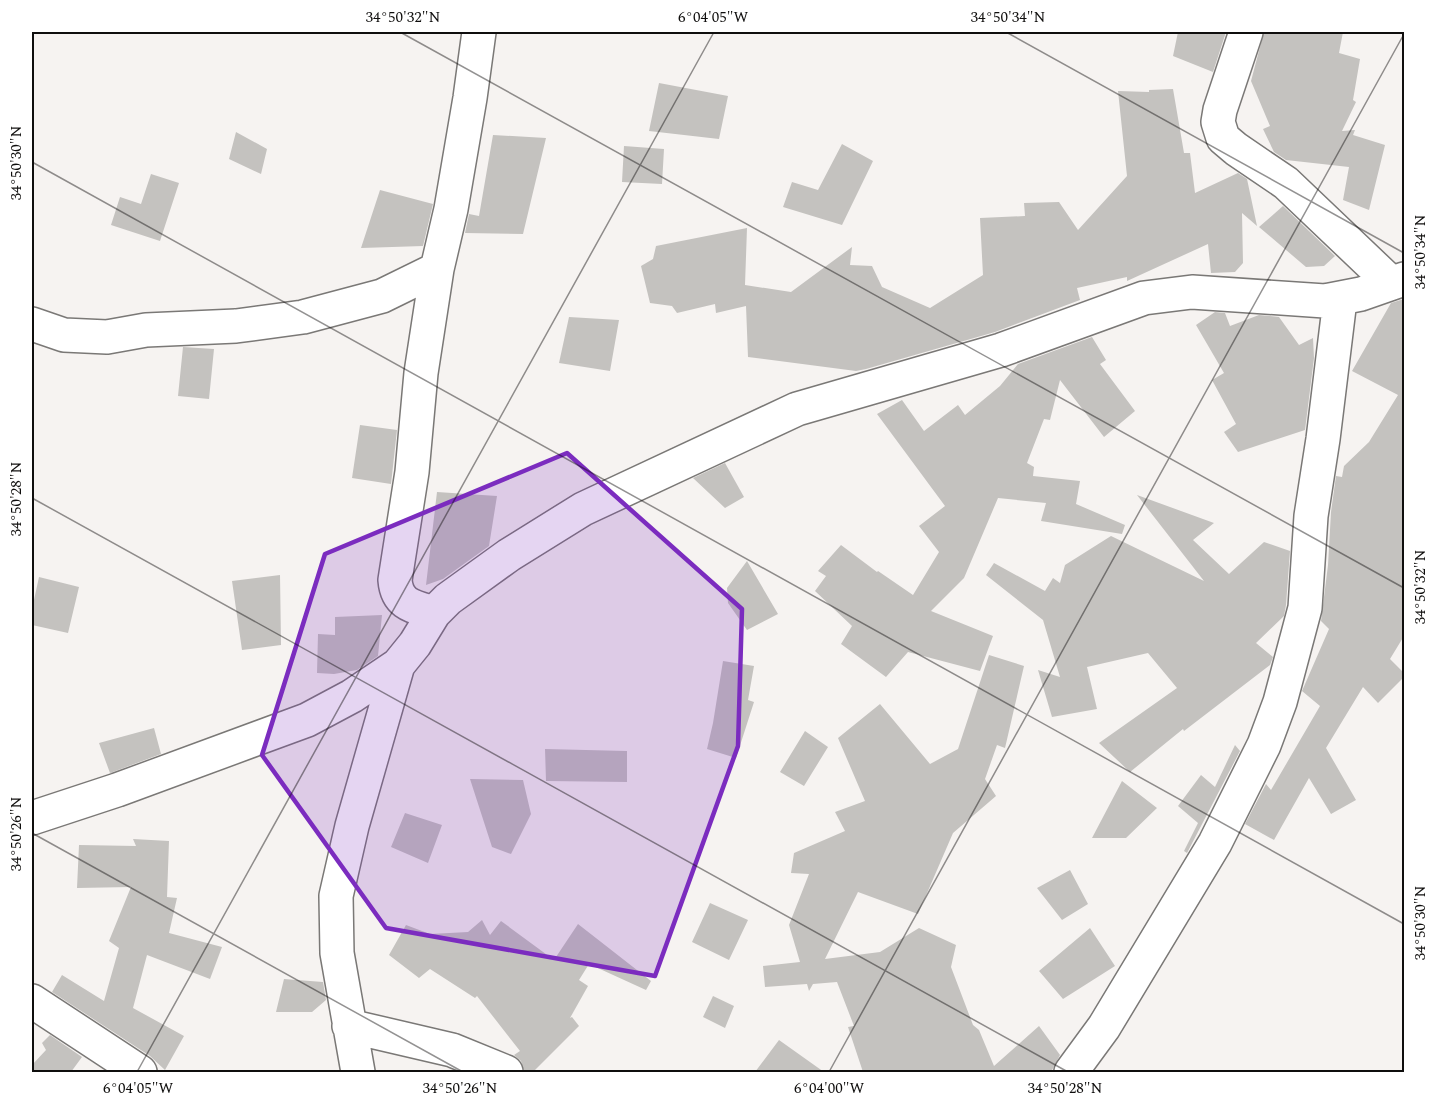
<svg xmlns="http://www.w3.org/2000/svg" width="1436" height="1104" viewBox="0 0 1436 1104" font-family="Spectral,serif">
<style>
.building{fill:#c4c2bf}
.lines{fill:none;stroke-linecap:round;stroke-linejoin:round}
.minor-casing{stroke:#7a7876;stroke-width:36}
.minor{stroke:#fff;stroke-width:33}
.marked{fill:#7b2cbf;fill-opacity:0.2;stroke:#7b2cbf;stroke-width:4.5;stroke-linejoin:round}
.ticks{fill:none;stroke:#0f0e0d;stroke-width:1.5;stroke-opacity:0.45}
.neatline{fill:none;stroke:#0f0e0d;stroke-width:2}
.ticks-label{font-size:15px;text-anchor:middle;fill:#0f0e0d}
</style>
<rect width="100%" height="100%" fill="#f6f3f1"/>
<!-- building -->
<path class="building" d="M1178 32H1226L1213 72 1173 56Z
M1264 32H1343L1339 53 1360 59 1353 100 1356 102 1342 131 1355 130 1353 135 1385 145 1369 210 1343 200 1349 167 1286 160 1274 152 1263 129 1270 126 1251 81Z
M659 83 728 96 719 139 649 131Z
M1173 89 1184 153H1190L1195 193 1238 173 1247 179 1257 226 1242 213 1243 263 1235 272 1211 273 1208 244 1127 281V277L1077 288 1080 300 995 332 866 369 856 371 748 357 746 306 716 313 715 304 677 313 672 306 650 303 641 266 653 259 656 246 747 228 745 285 791 292 852 247 850 265 872 266 882 287 930 308 983 275 980 218 1025 216 1024 203 1059 202 1078 230 1127 176 1118 91 1149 92V90Z
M236 132 267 149 261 174 229 159Z
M493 135 546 138 523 234 465 233 469 214 479 216Z
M842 144 873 161 842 225 783 207 792 182 818 190Z
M624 146 664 149 662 184 622 182Z
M151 174 179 183 160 241 111 225 120 197 141 204Z
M380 190 433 204 423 246 361 248Z
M1283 206 1335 256 1324 266 1306 267 1259 227Z
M1404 299V636L1390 659 1404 673V677L1378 703 1363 687 1326 748 1356 800 1331 814 1309 778 1274 840 1245 824 1266 784 1271 790 1320 706 1302 691 1329 629 1321 621 1328 565 1331 512 1336 476 1342 477 1344 466 1369 442 1398 395 1352 371 1391 303Z
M1215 312 1225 313 1230 326 1259 315 1279 317 1299 345 1313 338 1314 358 1305 430 1238 452 1224 432 1236 424 1212 380 1224 373 1196 325Z
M569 317 619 320 610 371 559 363Z
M1092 337 1106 360 1100 364 1135 411 1104 437 1060 380 1050 420 1044 419 1027 463 1034 467 1033 476 1080 481 1076 504 1125 525 1122 534 1041 521 1046 503 998 498 964 578 931 611 993 636 980 671 908 652 886 677 841 644 852 626 815 591 826 576 818 571 841 545 877 572 878 571 913 595 939 552 919 526 945 506 877 414 902 400 924 431 958 405 965 415 1000 386 1018 364Z
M183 347 214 349 209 399 178 396Z
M360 425 397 430 391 484 352 478Z
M725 463 744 497 725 508 693 478Z
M437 492 497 496 489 546 443 579 426 585Z
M1137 495 1214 523 1193 540 1229 574 1264 542 1290 551 1286 605 1284 616 1256 643 1273 657 1270 665 1184 731 1183 729 1130 772 1099 743 1177 688 1148 653 1087 667 1097 709 1052 717 1038 670 1060 677 1043 620 986 575 994 563 1045 591 1053 578 1060 583 1065 565 1111 536 1204 581Z
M747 561 778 614 747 630 728 603 727 588Z
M280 575 281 645 242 650 232 581Z
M39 577 79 587 68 633 32 625V609Z
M382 615 378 656 357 670 334 674 317 673 318 634 335 635V617Z
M989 655 1024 666 1005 748 997 745 985 779 996 796 953 833 918 914 858 892 825 959 880 952 919 928 956 945 951 967 973 1025 979 1030 994 1066 1039 1026 1060 1055 1051 1072H863L848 1027 854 1026 837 982 813 984 809 991 807 984 765 987 763 966 800 962 789 925 809 874 791 873 794 853 845 831 835 812 865 801 838 738 880 704 930 764 958 749Z
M723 661 754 666 748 700 754 702 736 758 707 749 713 723Z
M154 728 161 754 110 773 99 743Z
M805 731 828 747 804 786 780 772Z
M1235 745 1240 751 1187 853 1184 851 1198 823 1178 806 1201 775 1215 787Z
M545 749 627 751V782L546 781Z
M470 779 523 780 531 814 511 854 492 847Z
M1122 781 1157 808 1126 838H1092Z
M405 813 442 825 428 863 391 847Z
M133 839 169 841 167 897 177 898 169 933 222 947 210 979 147 955 133 1008 184 1036 165 1070 150 1056 52 992 62 975 104 1001 119 948 109 941 131 887 77 888 79 845 136 846Z
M1070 870 1088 904 1062 920 1037 888Z
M710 903 748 920 729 960 692 942Z
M482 920 490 935 501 921 554 960 578 924 651 981 646 990 589 964 579 980 588 986 570 1018 572 1017 579 1026 533 1072H524L521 1061 514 1055 520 1051 477 996 475 998 430 969 419 978 389 955 406 925 430 934 468 932Z
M1090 928 1115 966 1063 999 1039 971Z
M284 979 323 982 326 1000 312 1012H276Z
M713 996 734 1006 725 1028 703 1017Z
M50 1035 82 1057 71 1072H32V1065L46 1050 42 1043Z
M779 1040 824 1072H755Z"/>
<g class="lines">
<defs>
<path id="minor" d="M1246 32 1220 110 1218 122 1223 138 1236 149 1286 183 1391 283
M32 324 64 335 107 337 146 330 236 326 303 317 382 296 437 269
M434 613C414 607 397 605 395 580L412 472 421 373 437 269 451 209 470 98 479 32
M32 818 117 790 307 720 352 696 398 665 415 644 434 613 448 599 509 555 583 509 797 409 1001 350 1144 298 1192 292 1325 301 1361 294 1404 279
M32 1001 140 1072
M349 1026 452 1050 506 1072
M358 1072 337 953 336 896 352 826 398 665
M1071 1072 1104 1027 1215 843 1264 745 1280 702 1305 608 1311 516 1323 439 1340 300"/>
</defs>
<!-- minor casing -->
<use href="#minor" class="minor-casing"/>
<!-- minor -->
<use href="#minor" class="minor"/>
</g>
<!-- marked area -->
<path class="marked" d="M567 453 742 609 738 746 655 976 386 928 262 755 325 554Z"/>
<!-- ticks -->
<path class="ticks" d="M400 32 1404 588M1006 32 1404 253M32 162 1404 924M32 498 1068 1072M32 833 463 1072M137 1072 714 32M829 1072 1404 34"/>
<!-- border -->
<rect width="1436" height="1104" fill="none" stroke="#ffffff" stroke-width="66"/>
<rect x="33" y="33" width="1370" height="1038" class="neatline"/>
<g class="ticks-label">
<text x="403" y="22">34°50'32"N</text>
<text x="713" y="22">6°04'05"W</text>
<text x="1008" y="22">34°50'34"N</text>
<text transform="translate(16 163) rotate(-90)" y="5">34°50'30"N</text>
<text transform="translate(1420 252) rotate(-90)" y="5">34°50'34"N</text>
<text transform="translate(16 499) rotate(-90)" y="5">34°50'28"N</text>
<text transform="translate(1420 587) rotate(-90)" y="5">34°50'32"N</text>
<text transform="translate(16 834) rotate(-90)" y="5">34°50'26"N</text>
<text transform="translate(1420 923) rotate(-90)" y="5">34°50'30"N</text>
<text x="138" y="1093">6°04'05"W</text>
<text x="460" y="1093">34°50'26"N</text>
<text x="829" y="1093">6°04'00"W</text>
<text x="1065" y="1093">34°50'28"N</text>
</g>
</svg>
